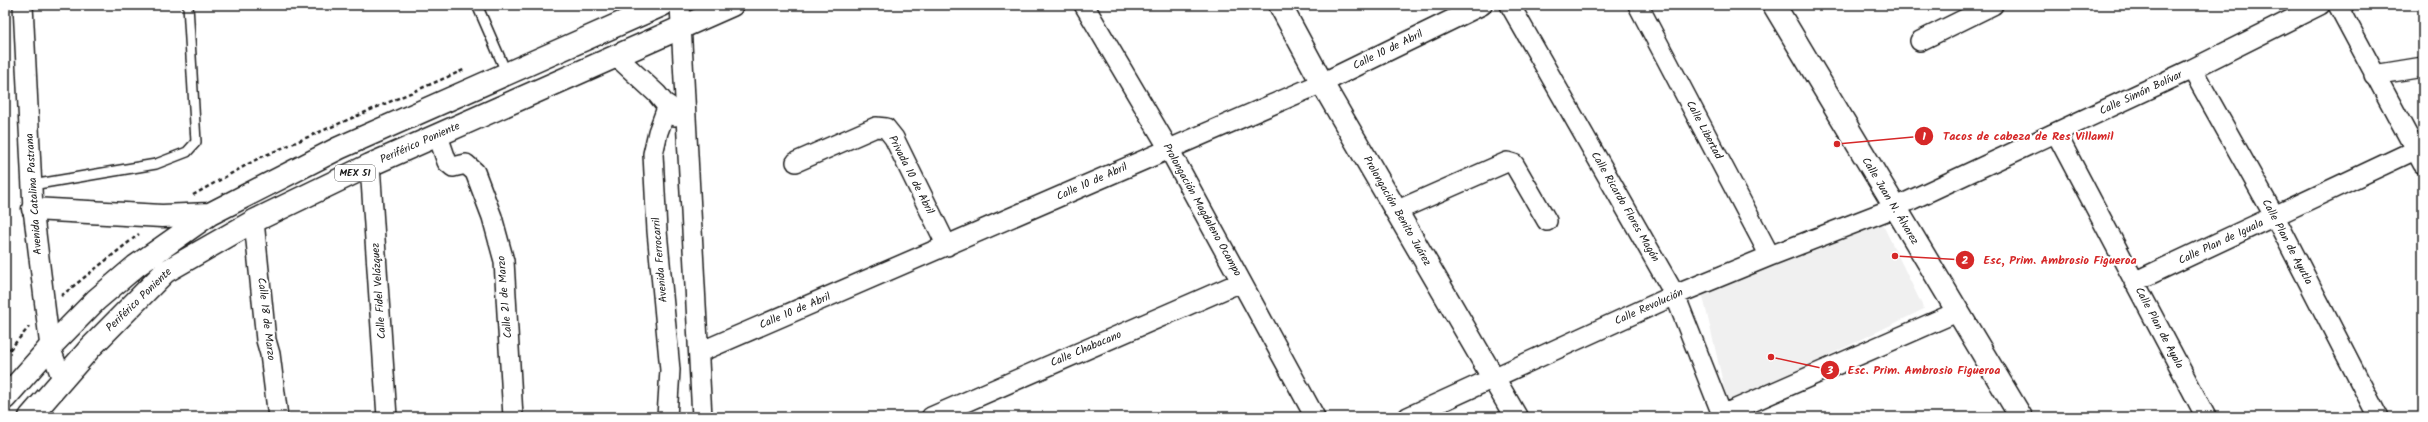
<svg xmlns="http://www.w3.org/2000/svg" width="2428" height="422" viewBox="0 0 2428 422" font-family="Kalam,sans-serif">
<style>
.built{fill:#f0f0f0}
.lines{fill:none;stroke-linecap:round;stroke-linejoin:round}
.service-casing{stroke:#1c1c1c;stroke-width:12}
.minor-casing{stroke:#1c1c1c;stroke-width:22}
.tertiary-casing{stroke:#1c1c1c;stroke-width:25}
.secondary-casing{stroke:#1c1c1c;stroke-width:25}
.primary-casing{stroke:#1c1c1c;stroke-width:25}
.path{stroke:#1c1c1c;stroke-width:2.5;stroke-dasharray:4 3;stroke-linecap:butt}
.service{stroke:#fff;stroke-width:9}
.minor{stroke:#fff;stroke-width:19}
.tertiary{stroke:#fff;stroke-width:22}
.secondary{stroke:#fff;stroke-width:22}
.primary{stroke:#fff;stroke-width:22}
.labels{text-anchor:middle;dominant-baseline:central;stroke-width:4;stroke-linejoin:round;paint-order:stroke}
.shield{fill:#fff;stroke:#606060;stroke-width:1}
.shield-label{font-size:10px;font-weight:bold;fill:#1c1c1c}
.street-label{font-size:11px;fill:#1c1c1c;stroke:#fff}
.leader{fill:none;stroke:#d62828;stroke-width:1.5}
.callout-dot{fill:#d62828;stroke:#fff;stroke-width:1.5}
.mark-label{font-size:12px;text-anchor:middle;font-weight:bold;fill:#fff}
.callout-label{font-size:12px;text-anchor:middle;font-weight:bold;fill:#d62828;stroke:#fff;stroke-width:4;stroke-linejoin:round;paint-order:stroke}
</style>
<rect width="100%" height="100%" fill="#fff"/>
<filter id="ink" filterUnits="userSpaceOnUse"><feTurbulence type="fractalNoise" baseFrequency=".025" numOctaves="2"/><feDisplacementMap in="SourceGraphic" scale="8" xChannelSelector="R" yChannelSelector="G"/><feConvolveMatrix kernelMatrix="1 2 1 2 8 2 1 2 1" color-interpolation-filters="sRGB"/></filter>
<g filter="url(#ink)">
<!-- built -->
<path class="built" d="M1882 223 1924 309 1728 404 1701 288Z"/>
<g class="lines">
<defs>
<path id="service" d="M477 5 507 74
M32 185 156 164 187 152 196 142 188 5"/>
<path id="minor" d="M23 5 33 209 50 347 62 379
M680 5 702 417
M1084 5 1169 149 1315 417
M1510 5 1675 295 1723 417
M1638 5 1770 256
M2338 5 2423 164
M1920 41 1993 5
M616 56 657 94 675 116
M2192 69 2275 217 2378 417
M2374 75 2423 67
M2056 133 2206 417
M438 136 447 162 453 167 466 164 475 172 492 217 504 261 513 417
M796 162 876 127 886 128 894 138 947 246
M370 165 387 417
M1398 210 1507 162 1514 164 1547 221
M254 221 266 340 270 354 278 417
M2134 282 2415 150
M700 352 1322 83 1482 5
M1722 415 1957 312
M667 417 670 370 657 231 653 154 658 132 668 105
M931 417 1241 282
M1408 417 1675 295 1770 256 1894 208 2192 69 2320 5"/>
<path id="tertiary" d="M1280 5 1322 83 1516 417"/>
<path id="secondary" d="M1774 5 2021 417"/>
<path id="primary" d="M33 209 162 216 210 214
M5 398 50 347 96 300 136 266 210 214 339 148 662 5
M30 417 91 347 165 272 254 221 370 165 732 5"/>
</defs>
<!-- service casing -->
<use href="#service" class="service-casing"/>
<!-- minor casing -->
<use href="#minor" class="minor-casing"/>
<!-- tertiary casing -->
<use href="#tertiary" class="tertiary-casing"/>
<!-- secondary casing -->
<use href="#secondary" class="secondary-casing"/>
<!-- primary casing -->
<use href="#primary" class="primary-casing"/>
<!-- path -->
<path class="path" d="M193 195 259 158 466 69
M61 296 139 234
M5 355 29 327"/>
<!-- service -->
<use href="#service" class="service"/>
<!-- minor -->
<use href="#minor" class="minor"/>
<!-- tertiary -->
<use href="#tertiary" class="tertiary"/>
<!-- secondary -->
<use href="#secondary" class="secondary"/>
<!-- primary -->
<use href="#primary" class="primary"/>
</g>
</g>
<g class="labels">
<!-- shield labels -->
<rect class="shield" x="335" y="165" width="40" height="16" rx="3"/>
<g class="shield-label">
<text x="355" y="173">MEX 51</text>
</g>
<!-- street labels -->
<g class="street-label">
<text transform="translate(1388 50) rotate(-26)">Calle 10 de Abril</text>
<text transform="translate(2141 93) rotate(-25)">Calle Simón Bolívar</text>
<text transform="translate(1704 130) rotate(62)">Calle Libertad</text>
<text transform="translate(420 143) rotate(-24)">Periférico Poniente</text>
<text transform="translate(911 175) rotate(63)">Privada 10 de Abril</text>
<text transform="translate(1092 182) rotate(-24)">Calle 10 de Abril</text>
<text transform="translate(34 194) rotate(-94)">Avenida Catalina Pastrana</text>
<text transform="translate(1890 201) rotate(59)">Calle Juan N. Álvarez</text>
<text transform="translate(1625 207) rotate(60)">Calle Ricardo Flores Magón</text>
<text transform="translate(1202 210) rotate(61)">Prolongación Magdaleno Ocampo</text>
<text transform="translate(1397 211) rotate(60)">Prolongación Benito Juárez</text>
<text transform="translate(2221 242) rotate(-25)">Calle Plan de Iguala</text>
<text transform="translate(2287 242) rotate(62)">Calle Plan de Ayutla</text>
<text transform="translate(660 260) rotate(-95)">Avenida Ferrocarril</text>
<text transform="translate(379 291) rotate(-94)">Calle Fidel Velázquez</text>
<text transform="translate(505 297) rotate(-95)">Calle 21 de Marzo</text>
<text transform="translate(139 300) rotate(-44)">Periférico Poniente</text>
<text transform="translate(1649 307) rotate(-24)">Calle Revolución</text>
<text transform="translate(795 311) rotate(-23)">Calle 10 de Abril</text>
<text transform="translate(266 319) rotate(83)">Calle 18 de Marzo</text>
<text transform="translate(2159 328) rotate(62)">Calle Plan de Ayala</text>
<text transform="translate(1086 349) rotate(-23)">Calle Chabacano</text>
</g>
</g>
<!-- callouts -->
<path class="leader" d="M1837 144L1924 136M1895 256L1965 260M1771 357L1830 370"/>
<g class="callout-dot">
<circle cx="1837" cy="144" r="4"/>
<circle cx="1895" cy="256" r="4"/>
<circle cx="1771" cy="357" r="4"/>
<circle cx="1924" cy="136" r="10"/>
<circle cx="1965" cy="260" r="10"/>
<circle cx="1830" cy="370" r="10"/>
</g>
<g class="mark-label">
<text x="1924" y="140">1</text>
<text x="1965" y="264">2</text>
<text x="1830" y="374">3</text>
</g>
<g class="callout-label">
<text x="2028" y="140">Tacos de cabeza de Res Villamil</text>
<text x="2060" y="264">Esc, Prim. Ambrosio Figueroa</text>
<text x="1924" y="374">Esc. Prim. Ambrosio Figueroa</text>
</g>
<!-- margin -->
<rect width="2428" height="422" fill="none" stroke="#fff" stroke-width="20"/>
<rect x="10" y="10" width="2408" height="402" fill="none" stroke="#1c1c1c" stroke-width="1.5" filter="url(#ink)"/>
</svg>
